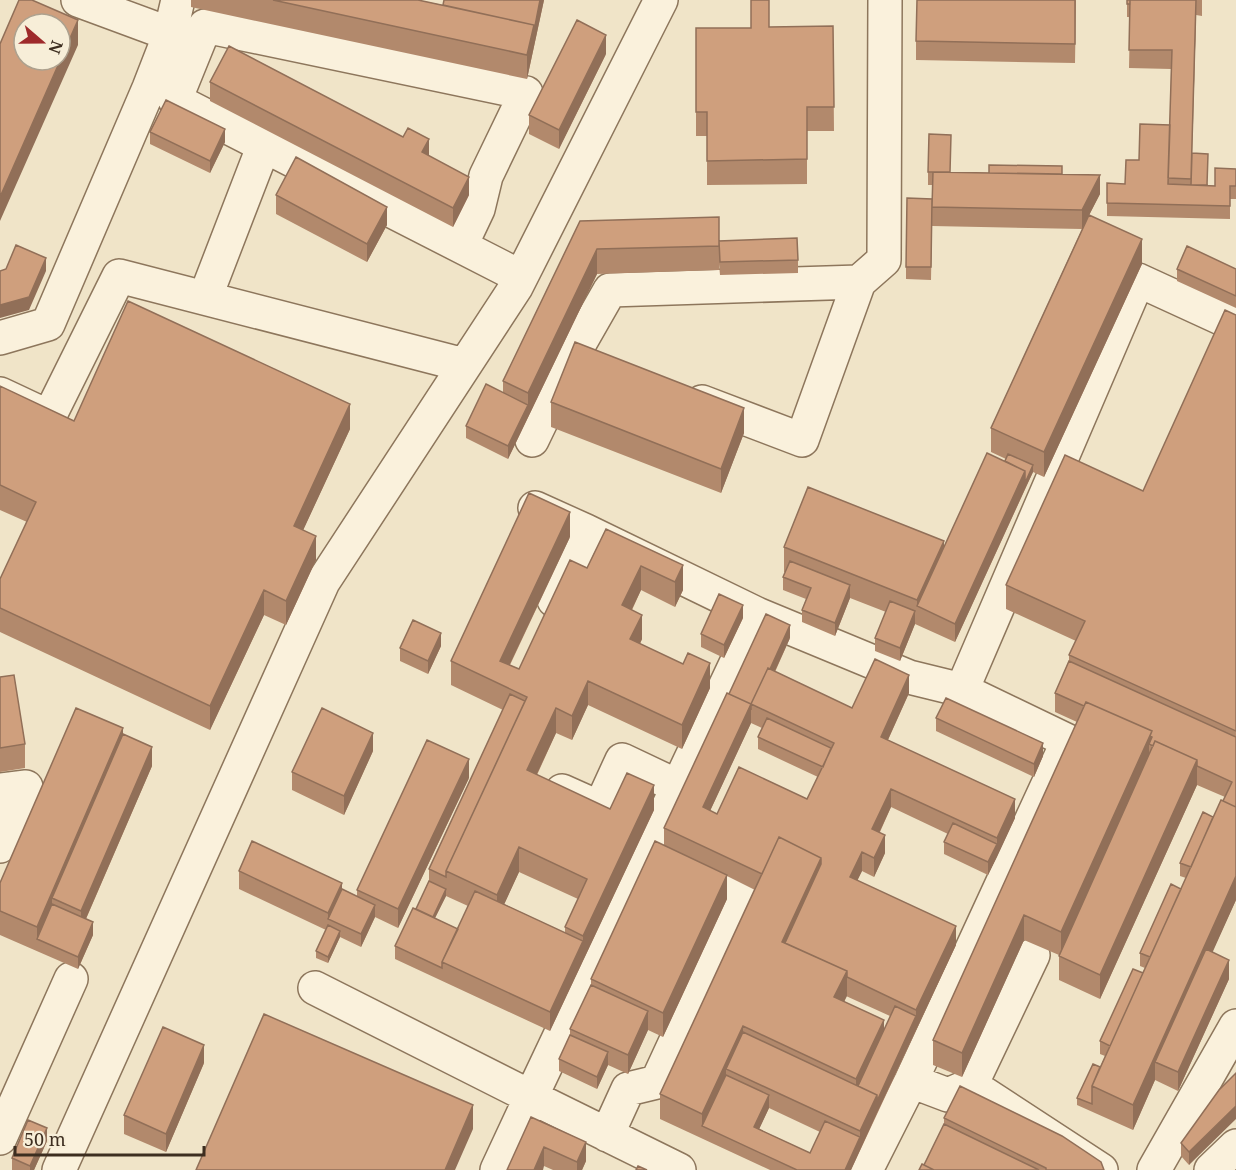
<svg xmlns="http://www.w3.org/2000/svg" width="1236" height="1170" viewBox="0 0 1236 1170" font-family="'Noto Serif',serif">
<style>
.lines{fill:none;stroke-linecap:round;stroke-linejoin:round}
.minor-casing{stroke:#8d765c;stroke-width:36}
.minor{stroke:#faf1dc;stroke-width:33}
.wall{fill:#b2896c;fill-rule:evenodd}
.shaded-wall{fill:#916f58}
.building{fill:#cf9f7d;stroke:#916f58;stroke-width:1.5;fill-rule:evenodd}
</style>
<rect width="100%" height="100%" fill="#f0e4c8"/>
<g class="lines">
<defs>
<path id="minor" d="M78 0 170 34
M461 245 478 209 486 176 526 93 205 26 175 100 521 277
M205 298 264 145
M0 338 48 324 149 88 170 34 178 0
M0 394 49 417 119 276 464 365
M702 402 802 440 859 282
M532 440 574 353 610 290 859 282 884 260 885 0
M535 508 586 531 759 615 909 677 962 690 1068 741 911 1081 866 1170
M554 600 586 531
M962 690 1138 280 1236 325
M0 790 26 787 0 846
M562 791 600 808 622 760 677 786
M1033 955 971 1085 1101 1170
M315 988 531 1097 497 1170
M911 1081 948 1095 971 1085
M607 1135 628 1089 657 1082 743 896 686 869
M0 1138 71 979
M59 1170 323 582 516 287 661 0
M679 1170 531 1097 759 615
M1154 1170 1236 1026
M1211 1170 1236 1146"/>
</defs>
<!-- minor casing -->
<use href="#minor" class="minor-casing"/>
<!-- minor -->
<use href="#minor" class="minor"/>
</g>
<!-- wall -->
<path class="wall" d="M191 0H418L443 5 544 0 527 79 191 7Z
M751 0 769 27 833 26 834 131H807V184L707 185V136H696V28H751Z
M1076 0 1075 63 916 60V41Z
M1127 0H1202V16L1196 15 1192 153 1208 185 1215 186 1236 169V199H1230V219L1107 216V183L1125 184 1139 160 1170 125 1171 69 1129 68 1130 17H1127Z
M606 54 559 149 529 134V115Z
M210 82 403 137 429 156 469 195 453 227 210 101Z
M150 132 225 142 210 173 150 144Z
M928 172 1062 174 1100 194 1089 215 1142 264 1044 477 1033 472 955 642 915 624 900 661 875 651V638L886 612 850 598 835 636 802 622V610L806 599 783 590V577L785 572H784V547H944L1006 459 991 452V428L1082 229 932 226 931 280 906 279V267L932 199 933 185H928Z
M276 195 387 225 367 262 276 214Z
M580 221 719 241 798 260V273L720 275 719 264V270L597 274 508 459 466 438V426L503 392V381Z
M1177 269H1236V308L1177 281Z
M1236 315V900L1212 952 1229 979 1178 1091 1155 1080 1133 1130 1077 1105V1098L1100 1067 1105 1056 1100 1054V1041L1145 968 1140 966V953L1181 889 1186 878 1180 876V863L1213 817 1225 797 1197 785 1100 999 1059 980V955L1024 940 962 1077 933 1065V1040L1077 722 1055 712V693L1069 661V655L1076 641 1006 609V585L1143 491Z
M0 386 74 421 350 429 303 530 316 560 286 625 264 615 210 730 0 632V579L27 522 0 510Z
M551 402 744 433 721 493 551 427Z
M570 537 510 665 519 669 587 568 683 565V590L675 607 641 590 632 610 642 639 640 644 710 688 682 749 588 705 572 740 556 733 537 775 610 809 654 810 550 1031 395 959V946L416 909 429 881V869L503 710 451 685V661ZM519 872 578 899 565 927V933L504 904ZM446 896 468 906 458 929 435 918Z
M743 618 724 658 701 647V634Z
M790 638 775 672 852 708 909 693 888 740 1015 818 988 875 944 854V842L948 834 891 807 880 832 885 853 874 877 862 871 857 880 956 945 851 1170H770L660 1119V1094L755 890 727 876V899L663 1037 648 1030 628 1074 608 1065 597 1089 559 1071V1059L570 1035V1029L591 985V979L664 845V828L729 694ZM751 723 762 728 758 737V749L818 777 807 799 717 814 710 811ZM846 996 890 1016 884 1031 844 1002ZM769 1108 820 1132 810 1153 759 1129Z
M441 646 428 674 400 661V648Z
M0 677 25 744V768L0 772Z
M936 718 1043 756 1034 777 936 731Z
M123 734 152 766 86 919 93 935 78 969 0 935V883Z
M373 751 344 815 292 790V772Z
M469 778 398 928 375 917 361 947 340 937 328 963 316 958V951L326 930 239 889V871L342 889 357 896V890Z
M204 1063 166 1152 124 1134V1115Z
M1236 1073 1189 1165 1181 1156V1143Z
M531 1117 586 1161 582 1170H553L544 1166Z
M944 1118 1104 1170H919L924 1165 944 1124Z
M47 1141 34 1170H12V1158Z"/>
<!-- shaded-wall -->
<path class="shaded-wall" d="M540 0H544L527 79V55Z
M1196 0V15L1191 198Z
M78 20V45L0 221V197Z
M606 35V54L559 149V130Z
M225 129V142L210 173V161Z
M429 139V158L422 152Z
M1100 175V194L1082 229V210Z
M469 177V195L453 227V208Z
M387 207V225L367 262V244Z
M1142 239V264L1044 477V452Z
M597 249V274L508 459V446L528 405V393Z
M46 258V271L29 310 0 318V305Z
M350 404V429L294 550V526Z
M744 408V433L721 493V469Z
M1033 465V472L1025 489V483Z
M1025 471V489L955 642V624Z
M570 512V537L500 685V661Z
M316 536V560L286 625V601Z
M944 541V566L917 606V600Z
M683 565V590L675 607V582Z
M641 566V590L622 630V605Z
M850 585V598L835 636V623Z
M264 590V615L210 730V706Z
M743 605V618L724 658V645Z
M915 611V624L900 661V648Z
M642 615V639L630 664V639Z
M790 625V638L758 708 753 705Z
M441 633V646L428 674V661Z
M710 663V688L682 749V725Z
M909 675V693L881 755V737Z
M588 681V705L572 740V716Z
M751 704V723L703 826V807Z
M556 708V733L527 795V770Z
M123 728V753L52 898V917L37 939V927Z
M1152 731V746L1149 744V763L1061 957V932Z
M373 733V751L344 815V796Z
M1043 743V756L1034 777V764Z
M152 747V766L81 930V911Z
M469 759V778L398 928V909Z
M1197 760V785L1100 999V975Z
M654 785V810L550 1031V1012L583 941V936Z
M891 789V807L872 848V829Z
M1015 799V818L997 857V838Z
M885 835V853L874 877V858Z
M997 844V857L988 875V862Z
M519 847V872L497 920V895Z
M862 852V871L850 896V877Z
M821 858V882L790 951 782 942Z
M727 875V899L663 1037V1013Z
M1236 876V900L1162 1065 1155 1062V1080L1133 1130V1105Z
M342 883V902L328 919V913Z
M446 889V896L430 928V922Z
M375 905V917L361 947V934Z
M1024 915V940L962 1077V1053Z
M93 922V935L78 969V957Z
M956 926V945L877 1113V1101L916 1016V1010Z
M340 931V937L328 963V957Z
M1229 960V979L1178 1091V1072Z
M847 971V996L834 1022V997Z
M648 1011V1030L628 1074V1055Z
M884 1020V1045L856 1091V1079Z
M743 1026V1051L726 1069V1088L702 1126V1138V1114Z
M204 1045V1063L166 1152V1134Z
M608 1052V1065L597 1089V1077Z
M769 1095V1108L754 1140V1127Z
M877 1095V1113L851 1170H845L860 1137V1131Z
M473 1105V1129L455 1170H445Z
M1236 1106V1119L1189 1165V1152Z
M47 1128V1141L34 1170H30V1166Z
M586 1142V1161L582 1170H577V1162Z
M544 1147V1166L543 1170H534Z"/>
<!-- building -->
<path class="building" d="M19 0H32L78 20 0 197V44ZM24 24H60V60H24Z
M273 0H418L534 25 527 55Z
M444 0H540L534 31V25L443 5Z
M751 0H769V27L833 26 834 107H807V159L707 161V112H696V28H751Z
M917 0H1075V44L916 41Z
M1127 0H1130V4H1127Z
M1130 0H1196L1191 179 1168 178 1172 50H1129Z
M577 20 606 35 559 130 529 115Z
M229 46 403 137 408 128 429 139 422 152 469 177 453 208 210 82Z
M166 100 225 129 210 161 150 132Z
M1140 124 1170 125 1168 184 1215 186V168L1236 169V186H1230V206L1107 203V183L1125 184 1126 160H1139Z
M929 134 951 135 950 172H928Z
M1192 153 1208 154 1207 185H1191Z
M296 157 387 207 367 244 276 195Z
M989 165 1062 166V174L989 173Z
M933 172 1100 175 1082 210 932 207Z
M907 198 932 199 931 267H906Z
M1089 215 1142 239 1044 452 991 428Z
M719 217V246L597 249 528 393 503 381 580 221Z
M797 238 798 260 720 262 719 241Z
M16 245 46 258 29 297 0 305V271L6 269Z
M1187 246 1236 269V296L1177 269Z
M128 301 350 404 294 526 316 536 286 601 264 590 210 706 0 608V579L36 502 0 485V386L74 421Z
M1225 310 1236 315V731L1069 655 1085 621 1006 585 1065 455 1143 491Z
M575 342 744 408 721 469 551 402Z
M486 384 528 405 508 446 466 426Z
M987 453 1025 471 955 624 917 606Z
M1008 454 1033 465 1025 483V471L1005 461Z
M808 487 944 541 917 600 784 547Z
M529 493 570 512 500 661 519 669 570 560 587 568 606 529 683 565 675 582 641 566 622 605 642 615 630 639 683 664 688 653 710 663 682 725 588 681 572 716 556 708 527 770 610 809 627 773 654 785 583 936 565 927 587 879 519 847 497 895 446 871 527 697 451 661Z
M790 561 850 585 835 623 802 610 811 588 783 577Z
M719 594 743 605 724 645 701 634Z
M890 601 915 611 900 648 875 638Z
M766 614 790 625 770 669 768 668 751 704V710V704L729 694Z
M413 620 441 633 428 661 400 648Z
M875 659 909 675 881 737 1015 799 997 838 891 789 872 829 885 835 874 858 862 852 850 877 956 926 916 1010 847 977V971L785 943 821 864V858L779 837 762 874 664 828 727 693 751 704 703 807 717 814 739 767 807 799 834 743 751 704 768 668 852 708Z
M1069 661 1236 737V807L1223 801 1232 782 1197 766V760L1155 741 1153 746 1149 744 1152 737 1150 736 1152 731 1086 702 1084 706 1055 693Z
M14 675 25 744 0 748V677Z
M510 694 525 701 446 871V877L429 869Z
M946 698 1043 743 1034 764 936 718Z
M1086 702 1152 731 1061 932 1024 915 962 1053 933 1040Z
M76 708 123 728 37 927 0 911V883Z
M322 708 373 733 344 796 292 772Z
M767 718 831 748 823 767 758 737Z
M123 734 152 747 81 911 52 898Z
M427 740 469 759 398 909 357 890Z
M1155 741 1197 760 1100 975 1059 956Z
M1221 800 1236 807V876L1133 1105 1092 1086Z
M1203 812 1213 817 1191 867 1180 863Z
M953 823 997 844 988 862 944 842Z
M779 837 821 858 782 942 847 971 834 997 884 1020 856 1079 743 1026 702 1114 660 1094Z
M252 841 342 883 328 913 239 871Z
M655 841 727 875 663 1013 591 979Z
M429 881 446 889 433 917 416 909Z
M1171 884 1181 889 1150 957 1140 953Z
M342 889 375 905 361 934 328 919Z
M475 891 583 941 550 1012 442 962Z
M52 904 93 922 78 957 37 939Z
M413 908 458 929 442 962V968L395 946Z
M328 925 340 931 328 957 316 951Z
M1206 949 1229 960 1178 1072 1155 1062Z
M1133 969 1143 973 1110 1046 1100 1041Z
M591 985 648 1011 628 1055 570 1029Z
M895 1006 916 1016 877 1101V1095L858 1086Z
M264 1014 473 1105 445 1170H196Z
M163 1027 204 1045 166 1134 124 1115Z
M743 1032 877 1095 860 1131 726 1069Z
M570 1035 608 1052 597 1077 559 1059Z
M1093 1064 1100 1067 1092 1086V1104L1077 1098Z
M1236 1073V1106L1189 1152 1181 1143 1219 1090Z
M726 1075 769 1095 754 1127 810 1153 825 1121 860 1137 845 1170H797L702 1126Z
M960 1086 1062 1136 1101 1162 1104 1170H1046V1168L944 1118Z
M531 1117 586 1142 577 1162 544 1147 534 1170H507Z
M28 1120 47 1128 30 1166 12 1158Z
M944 1124 1039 1170H934L924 1165Z
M922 1164 934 1170H919Z
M638 1166 647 1170H636Z"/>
<!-- north arrow -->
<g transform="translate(42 42) rotate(110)"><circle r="28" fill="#f7eed8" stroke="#ada18e" stroke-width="1.5"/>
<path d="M0-4.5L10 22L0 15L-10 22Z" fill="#9e2a2b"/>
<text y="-9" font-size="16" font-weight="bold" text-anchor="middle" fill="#3d2e20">N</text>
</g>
<!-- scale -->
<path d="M15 1146v9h189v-9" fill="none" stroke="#3d2e20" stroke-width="3"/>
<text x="24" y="1146" font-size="18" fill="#3d2e20" stroke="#f7eed8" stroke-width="4.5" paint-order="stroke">50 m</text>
</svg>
